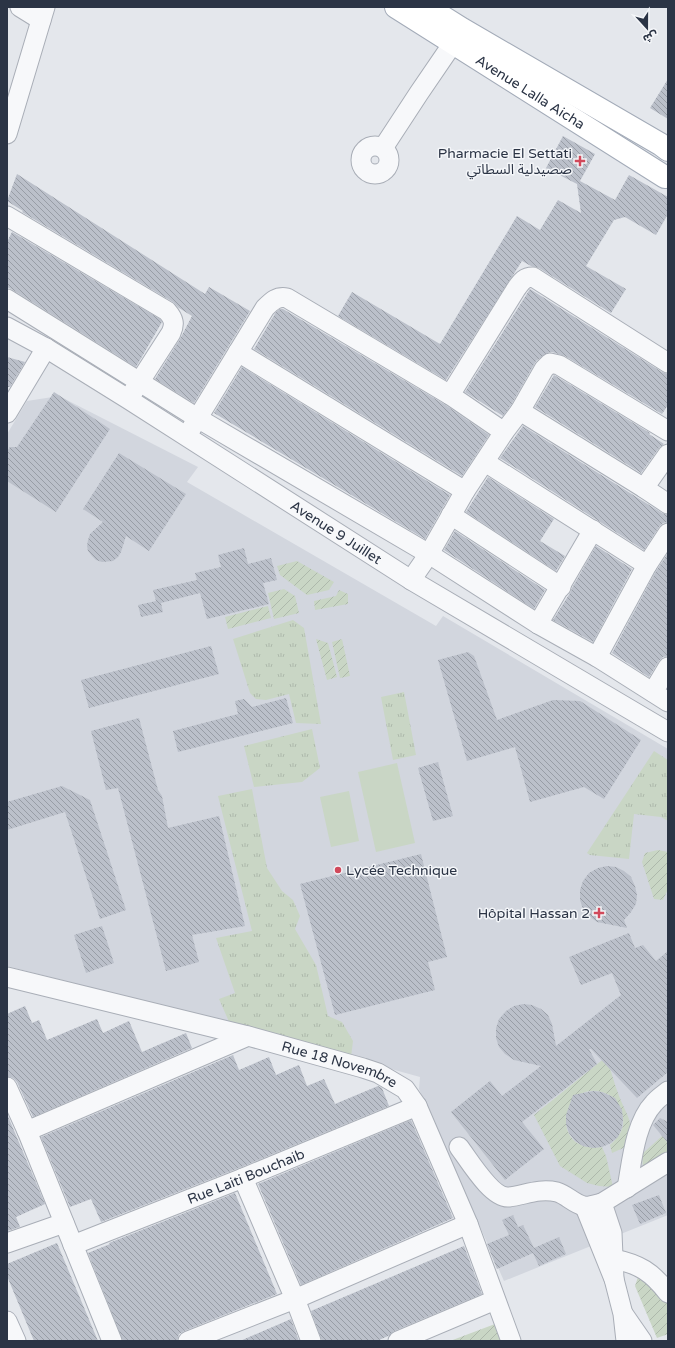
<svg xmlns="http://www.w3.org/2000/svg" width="675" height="1348" viewBox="0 0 675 1348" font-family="'Varela Round','Noto Sans Arabic',sans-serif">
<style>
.built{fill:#d2d6de}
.grass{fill:url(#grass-tufts)}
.garden{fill:url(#garden-furrows)}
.pitch{fill:#c9d6c5}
.building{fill:url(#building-back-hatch)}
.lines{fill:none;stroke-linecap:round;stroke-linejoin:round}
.minor-casing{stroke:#a9aeb7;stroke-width:21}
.major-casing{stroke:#a3abb8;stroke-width:24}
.minor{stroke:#f7f8fa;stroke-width:19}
.major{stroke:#fff;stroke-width:22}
.poi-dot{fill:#d1495b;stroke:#f4f6f9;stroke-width:1.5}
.labels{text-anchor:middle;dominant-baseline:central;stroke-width:3;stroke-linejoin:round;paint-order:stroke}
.street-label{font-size:14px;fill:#2b3445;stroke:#f4f6f9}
.poi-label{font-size:14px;fill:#2b3445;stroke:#f4f6f9;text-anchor:end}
</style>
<defs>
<pattern id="grass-tufts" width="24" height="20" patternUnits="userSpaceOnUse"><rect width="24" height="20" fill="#c9d6c5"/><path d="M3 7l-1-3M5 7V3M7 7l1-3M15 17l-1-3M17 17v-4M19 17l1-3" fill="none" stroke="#adb8ab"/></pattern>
<pattern id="garden-furrows" width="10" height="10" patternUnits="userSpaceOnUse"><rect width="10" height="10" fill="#c9d6c5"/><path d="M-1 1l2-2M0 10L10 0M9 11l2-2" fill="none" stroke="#adb8ab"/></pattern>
<pattern id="building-back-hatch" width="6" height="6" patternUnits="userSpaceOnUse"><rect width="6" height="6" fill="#bbc0ca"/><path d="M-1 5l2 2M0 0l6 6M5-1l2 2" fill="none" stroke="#989da6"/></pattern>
</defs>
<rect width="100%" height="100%" fill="#e4e7ec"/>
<!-- built -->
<path class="built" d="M59 396 198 467 187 482 436 626 443 616 668 749V1215L504 1281 419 1089 420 1077 156 1004 7 966V434L27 401Z"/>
<!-- grass -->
<path class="grass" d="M293 620 304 628 321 724 296 723 289 694 266 700 256 699 250 693 233 639Z
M404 692 416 755 393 760 381 697Z
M312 729 320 768 302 782 254 787 244 746Z
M654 751 668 760V821L661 817 634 814 629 859 590 855 587 853Z
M252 789 267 868 282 891 293 900 300 916 295 929 316 965 328 1016 342 1022 353 1041 351 1057 230 1024 219 999 235 993 216 938 252 931 218 796Z"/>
<!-- garden -->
<path class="garden" d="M297 561 334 582 329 590 307 595 280 575 277 566Z
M284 589 295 596 299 613 274 619 268 593Z
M339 590 348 594V604L315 610 314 601 336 596Z
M268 606 271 618 228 629 225 617Z
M316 639 328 643 337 677 327 680Z
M342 639 350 676 340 678 332 642Z
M658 850 668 852V889L663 900 654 899 642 862 645 853Z
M606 1057C611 1070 614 1083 619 1096 627 1117 635 1121 628 1146L612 1153 610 1145C620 1135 626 1128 622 1113 620 1105 614 1097 607 1094 563 1074 545 1154 602 1147L606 1156 613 1187 599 1186 587 1183 560 1166 534 1115Z
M662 1136 668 1143V1151L643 1168 642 1154Z
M638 1277 668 1298V1334L657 1338 635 1286Z
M495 1324 502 1341H450Z"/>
<!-- pitch -->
<path class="pitch" d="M397 763 415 843 376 852 358 772Z
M349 791 359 841 331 847 320 797Z"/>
<!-- building -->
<path class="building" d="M668 79V119L650 108Z
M563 136 595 154 580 181 615 200 629 175 668 197V214L656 235 625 217 614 220 586 266 626 289 611 313 539 268 531 266 522 261 446 380 338 316 352 292 440 344 517 216 540 230 558 200 581 213 577 184 546 168Z
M17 174 205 294 209 287 250 311 194 403 155 379 180 339 192 316 179 308 173 302 22 212 23 211 7 201Z
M12 232 160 319 162 322 136 367 13 290 7 287V242Z
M530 289 662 372 668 374V405L662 414 565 356 552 352 547 353 536 361 511 405 503 416 465 392Z
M280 309H283L444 404 489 435 462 476 254 349 276 312Z
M7 357 25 362 10 387H7Z
M242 367 450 495 425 539 214 413Z
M554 375 650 433 649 434 664 444 659 448 641 473 535 407Z
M54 392 110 429 56 512 7 481V451L10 447H17Z
M523 426 662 513 668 515V522L663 523 659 527 644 550 500 458Z
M119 453 186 494 149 551 126 536 121 552 118 557 113 561 102 562 96 560 92 556 88 551 87 546 88 540 90 534 103 522 83 509Z
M488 477 554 519 540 541 565 556 556 571 466 512Z
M455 531 545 590 534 609 444 550Z
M596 546 632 569 593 642 553 620 570 593 572 588Z
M244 548 248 564 271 558 277 580 263 583 269 604 207 619 200 593 161 603 163 612 141 617 138 605 156 601 153 590 197 580 195 573 221 567 218 555Z
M668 553V656L663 657 659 661 649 677 612 653 656 571Z
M211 646 219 674 89 708 81 680Z
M468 652 474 656 497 720 553 700 580 701 641 740 604 799 584 787 530 802 515 747 467 761 438 660Z
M286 698 293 723 178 752 173 731 238 714 235 701 244 699 252 707Z
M139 718 158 790 162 796 168 828 219 816 245 926 192 935 199 962 166 971 118 788 106 790 91 731Z
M438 762 453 816 433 821 418 768Z
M62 786 90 800 126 910 100 919 65 812 7 830V802Z
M421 854 447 957 428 962 435 990 335 1015 300 884Z
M607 866 616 867 624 871 631 877 635 886 637 895 636 904 631 912 624 920 627 928 597 922 589 916 583 909 580 900V890L583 881 589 873 598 868Z
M102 926 114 963 86 973 74 935Z
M629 933 635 948 643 945 656 961 668 951V1072L637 1098 591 1049H589L597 1064 522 1122 544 1149 505 1180 451 1112 490 1081 502 1096 541 1066 514 1060 505 1054 499 1047 496 1038V1028L499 1019 506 1011 514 1006 523 1004 532 1005 541 1009 548 1015 552 1024 556 1046 621 995 612 973 581 985 569 957Z
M25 1006 32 1023 39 1020 47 1040 97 1019 103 1033 129 1021 142 1052 186 1033 192 1048 33 1117 17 1082 13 1078 7 1076V1014Z
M233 1055 239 1070 269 1057 276 1075 299 1065 307 1086 324 1079 335 1104 378 1086 382 1088 389 1106 239 1168 101 1222 91 1199 70 1207 41 1137Z
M593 1091 602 1092 615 1098 622 1110 623 1119 622 1128 618 1137 611 1143 602 1147 593 1148 583 1146 575 1141 569 1133 566 1124V1115L573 1095Z
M7 1114 45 1204 16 1217 20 1227 7 1231Z
M660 1118 668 1122V1143L653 1125Z
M411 1120 453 1218 301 1285 258 1184Z
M235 1193 277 1294 184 1331 179 1334 177 1341H123L88 1253 110 1244 109 1243Z
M659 1195 666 1213 640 1224 632 1205Z
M513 1215 518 1227 523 1225 534 1248 559 1237 566 1254 539 1266 533 1253 497 1269 487 1244 509 1235 502 1220Z
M57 1243 98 1341H34L7 1276V1264Z
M464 1246 482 1294 394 1331 388 1336 377 1341H322L311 1311Z
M291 1319 299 1341H240Z"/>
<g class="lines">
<defs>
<g id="minor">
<path d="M20 7 41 20"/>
<path d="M7 134 45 7"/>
<circle cx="375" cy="160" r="14"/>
<path d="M383 148 419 93 462 30"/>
<path d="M7 216 167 311C174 319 175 324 171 333L133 392"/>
<path d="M7 299 199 419 429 554 538 624 597 657 668 702"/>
<path id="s1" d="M7 327 46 348 128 399 411 580 668 732"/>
<path d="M238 352 465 491"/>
<path d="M450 395 516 289C521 282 524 277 533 277L668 363"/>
<path d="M520 411 644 488 668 504"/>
<path d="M7 413 46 348"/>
<path d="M191 429 265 308C272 301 277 296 287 298L450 395 504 432"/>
<path d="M485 462 647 565"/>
<path d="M644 488 668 454"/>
<path d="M451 515 561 587"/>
<path d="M411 580 429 554 465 491 504 432 520 411 544 369 550 363 559 365 668 431"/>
<path d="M538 624 593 530"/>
<path d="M597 657 647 565 668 533"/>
<path d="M653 692 668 667"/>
<path id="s2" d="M7 977 248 1036 363 1068 378 1073 405 1089 417 1106 468 1224 511 1341"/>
<path d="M7 1087 27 1131 112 1341"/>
<path d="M27 1131 248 1036"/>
<path d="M459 1147C469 1160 492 1199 509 1197 525 1195 539 1188 557 1192 567 1195 574 1204 584 1206 589 1207 597 1204 602 1203"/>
<path d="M243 1178 295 1299 311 1341"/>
<path d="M627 1188C632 1161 635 1123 654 1103 658 1098 663 1095 668 1091"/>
<path d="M585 1207 614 1279 623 1314 626 1341"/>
<path d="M7 1243 64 1223"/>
<path id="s3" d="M73 1245 243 1178 417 1106"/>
<path d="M614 1259C639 1264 652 1272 668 1293"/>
<path d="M614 1279 612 1233 602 1203 668 1162"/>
<path d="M624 1315 642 1341"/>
<path d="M7 1321 16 1341"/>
<path d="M188 1341 295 1299 468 1224"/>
<path d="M398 1341 495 1300"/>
</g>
<g id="major">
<path id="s4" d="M396 7 665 177"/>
<path d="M427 7 462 29 660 144 668 150"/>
</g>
</defs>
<!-- minor casing -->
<use href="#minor" class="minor-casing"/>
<!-- major casing -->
<use href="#major" class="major-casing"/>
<!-- minor -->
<use href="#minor" class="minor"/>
<!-- major -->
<use href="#major" class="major"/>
</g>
<!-- markers -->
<g class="poi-dot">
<path d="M578 155h4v4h4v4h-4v4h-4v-4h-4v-4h4z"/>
<circle cx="338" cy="870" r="4"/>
<path d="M597 907h4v4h4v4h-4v4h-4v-4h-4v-4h4z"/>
</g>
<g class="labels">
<!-- street labels -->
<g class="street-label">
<text stroke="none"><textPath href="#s4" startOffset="159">Avenue Lalla Aicha</textPath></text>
<text stroke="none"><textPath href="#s1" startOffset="388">Avenue 9 Juillet</textPath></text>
<text stroke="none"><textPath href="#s2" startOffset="344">Rue 18 Novembre</textPath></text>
<text stroke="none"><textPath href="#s3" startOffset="186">Rue Laiti Bouchaib</textPath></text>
</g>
<!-- poi labels -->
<g class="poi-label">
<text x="572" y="153">Pharmacie El Settati<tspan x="572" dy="16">صصيدلية السطاتي</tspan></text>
<text x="346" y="870" text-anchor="start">Lycée Technique</text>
<text x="590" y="913">Hôpital Hassan 2</text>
</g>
</g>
<!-- border -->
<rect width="675" height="1348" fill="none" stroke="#2b3445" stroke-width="16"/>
<!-- north arrow -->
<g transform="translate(647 28) rotate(159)" stroke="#f4f6f9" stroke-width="3" paint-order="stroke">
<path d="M0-3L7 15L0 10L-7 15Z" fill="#2b3445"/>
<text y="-6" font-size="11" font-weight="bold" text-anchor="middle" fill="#2b3445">ش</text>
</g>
</svg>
